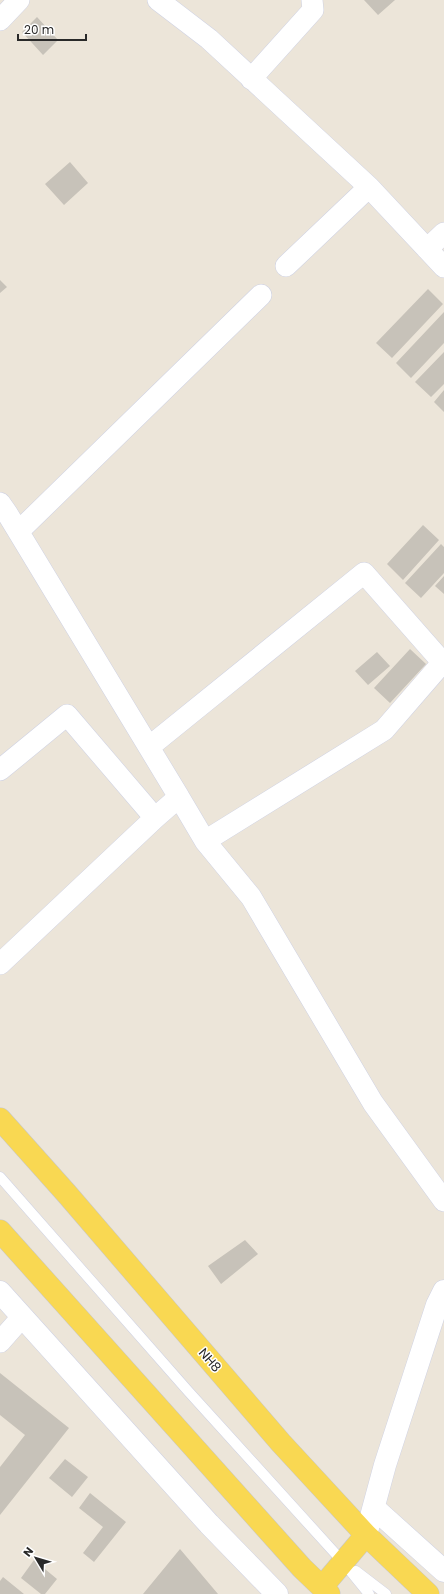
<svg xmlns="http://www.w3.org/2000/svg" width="444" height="1594" viewBox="0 0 444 1594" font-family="Poppins,sans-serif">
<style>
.building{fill:#c7c2b9}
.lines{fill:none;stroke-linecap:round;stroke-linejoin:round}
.lane-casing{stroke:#cfd2e3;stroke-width:11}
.street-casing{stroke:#cfd2e3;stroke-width:22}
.secondary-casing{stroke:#cfd2e3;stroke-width:23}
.primary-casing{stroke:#c7c7c7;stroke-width:23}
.lane{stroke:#fff;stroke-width:10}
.street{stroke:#fff;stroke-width:21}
.secondary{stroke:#fff;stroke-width:22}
.primary{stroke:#f9d852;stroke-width:22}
.labels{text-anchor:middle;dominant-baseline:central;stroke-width:3;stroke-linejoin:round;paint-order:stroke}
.street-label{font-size:13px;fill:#292929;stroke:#fff}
</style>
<rect width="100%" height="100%" fill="#ece5d9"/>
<!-- building -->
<path class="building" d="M364 0H395L378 15Z
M37 17 58 40 43 55 22 32Z
M70 162 88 183 64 205 45 184Z
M0 280 7 287 0 293Z
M428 289 443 304 392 358 376 343Z
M444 312V343L411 378 396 363Z
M444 352V384L431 397 415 382Z
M444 390V412L434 402Z
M423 525 439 540 403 580 387 564Z
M441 544 444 547V573L421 598 405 583Z
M444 576V594L435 586Z
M410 649 426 664 390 703 374 688Z
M377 652 390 666 368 685 355 671Z
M245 1240 258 1254 221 1284 208 1266Z
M0 1373 69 1428 0 1515V1467L25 1435 0 1415Z
M65 1459 88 1477 72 1497 49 1478Z
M90 1493 126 1522 94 1562 83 1553 103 1527 79 1508Z
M180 1549 218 1594H143Z
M34 1560 57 1579 45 1594H41L21 1578Z
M3 1577 24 1594H0V1581Z"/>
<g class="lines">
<defs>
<path id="lane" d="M0 1177 188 1391 343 1562 369 1594
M356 1571 386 1594"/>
<path id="street" d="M158 0 209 39 369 187 444 267
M0 20 19 0
M251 79 313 10 312 0
M427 249 444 233
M286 266 369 187
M0 503 7 513 179 797 155 818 0 964
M19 531 261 295
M149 747 364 573 444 664
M0 770 67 715 155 818
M179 797 205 841 251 897 373 1103 444 1201
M205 841 384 730 443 662
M0 1342 22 1317"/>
<path id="secondary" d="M0 1292 209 1524 277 1594
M374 1508 444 1571
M366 1535 385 1465 437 1305 444 1291"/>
<path id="primary" d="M0 1119 67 1194 281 1443 366 1535 428 1594
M0 1231 302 1568 329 1594
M322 1587 366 1535"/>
</defs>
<!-- lane casing -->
<use href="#lane" class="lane-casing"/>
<!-- street casing -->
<use href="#street" class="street-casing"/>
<!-- secondary casing -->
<use href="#secondary" class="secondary-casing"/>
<!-- primary casing -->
<use href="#primary" class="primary-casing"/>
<!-- lane -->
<use href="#lane" class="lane"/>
<!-- street -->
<use href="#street" class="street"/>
<!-- secondary -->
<use href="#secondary" class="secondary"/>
<!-- primary -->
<use href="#primary" class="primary"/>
</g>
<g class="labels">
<!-- street labels -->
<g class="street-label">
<text transform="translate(210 1360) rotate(49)">NH8</text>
</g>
</g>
<!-- north arrow -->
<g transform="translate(36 1558) rotate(308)" stroke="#ffffff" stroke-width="3" paint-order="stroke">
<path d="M0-3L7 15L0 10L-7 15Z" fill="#292929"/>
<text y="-6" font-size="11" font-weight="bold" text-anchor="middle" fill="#292929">N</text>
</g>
<!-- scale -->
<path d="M18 34v6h68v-6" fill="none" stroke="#292929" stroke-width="2"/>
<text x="24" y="34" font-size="12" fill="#292929" stroke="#ffffff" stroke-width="3" paint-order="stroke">20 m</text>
</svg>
